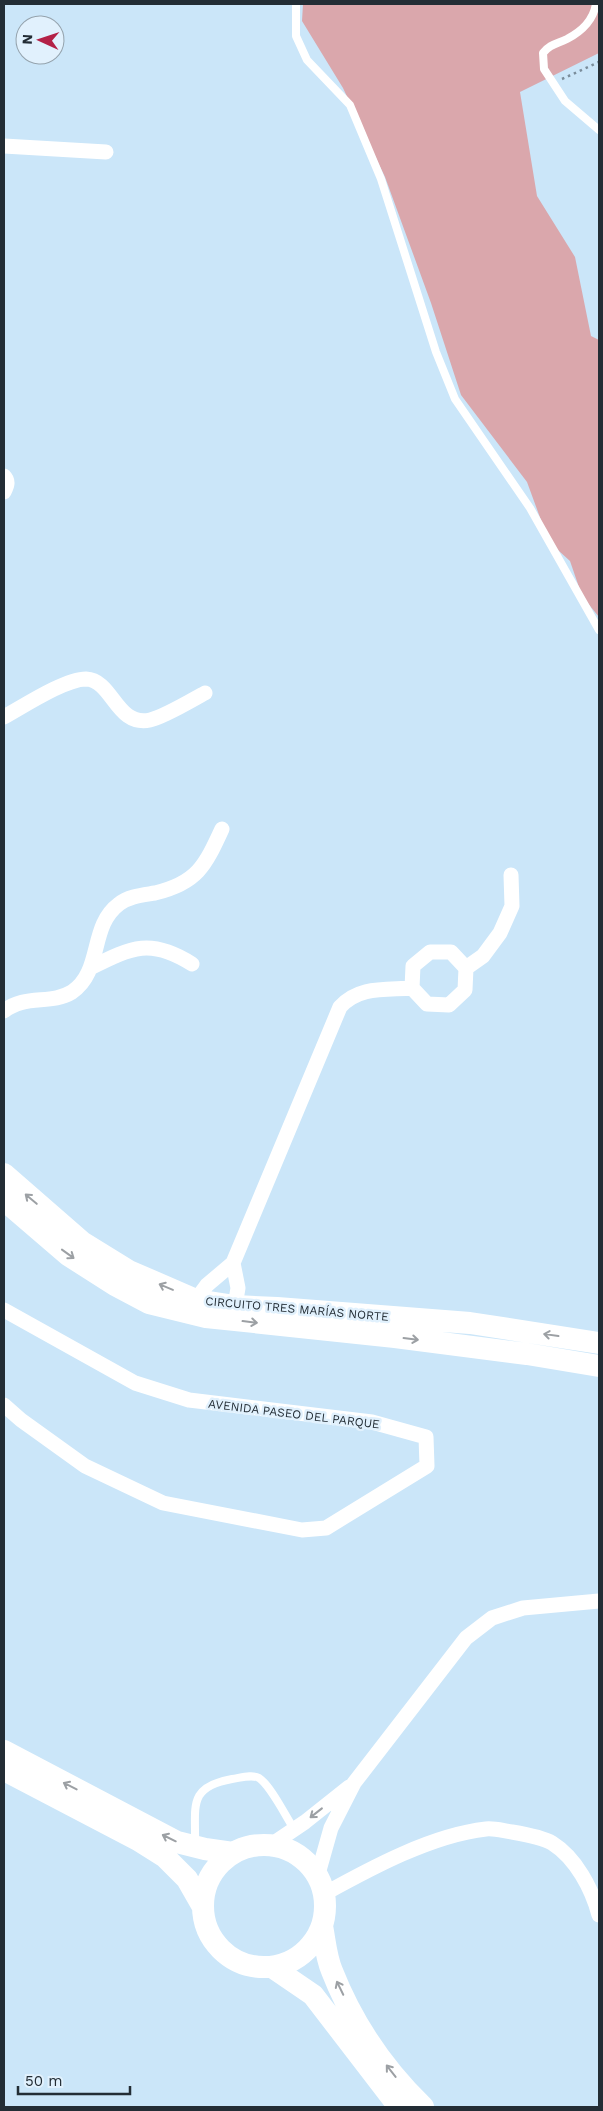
<svg xmlns="http://www.w3.org/2000/svg" width="603" height="2111" viewBox="0 0 603 2111" font-family="'Work Sans',sans-serif">
<style>
.green{fill:#daa7ac}
.lines{fill:none;stroke-linecap:round;stroke-linejoin:round}
.path{stroke:#7a8d9b;stroke-width:2.5;stroke-dasharray:2.5 4;stroke-linecap:butt}
.lane{stroke:#fff;stroke-width:8}
.street{stroke:#fff;stroke-width:15}
.secondary{stroke:#fff;stroke-width:22}
.oneway{stroke:#9ca0a4}
.labels{text-anchor:middle;dominant-baseline:central;stroke-width:5;stroke-linejoin:round;paint-order:stroke}
.street-label{font-size:12px;fill:#232d35;stroke:#e1f1fd}
</style>
<rect width="100%" height="100%" fill="#cbe6f9"/>
<!-- green -->
<path class="green" d="M303 4H599V53L520 92 537 196 575 257 591 336 599 340V617L582 596 570 561 549 542 527 482 461 395 431 303 385 177 343 88 302 21Z"/>
<g class="lines">
<!-- path -->
<path class="path" d="M562 79 599 62"/>
<!-- lane -->
<path class="lane" d="M296 4V36L307 60 350 105 381 179 436 352 455 399 530 508 599 630
M596 4C593 21 582 31 567 39 557 44 550 44 543 53L544 69 565 101 599 130
M195 1845C196 1807 187 1787 232 1779 240 1778 252 1774 259 1778 271 1786 286 1817 294 1829"/>
<!-- street -->
<path class="street" d="M4 146 106 152
M4 476C9 481 7 486 4 492
M4 717C24 706 65 679 86 679 113 680 116 727 150 720 164 717 192 700 205 693
M430 952H451L466 968 465 990 449 1005 427 1004 412 988 413 966Z
M92 967C132 947 151 938 192 964
M466 968 483 956 500 933 512 906 511 875
M4 1011C25 994 51 1005 72 992 103 971 89 926 119 904 129 896 143 895 155 893 197 883 205 866 222 829
M233 1263 238 1288 235 1306
M196 1300 207 1285 233 1263 340 1007C359 986 385 990 412 988
M4 1310 135 1383 189 1400 372 1422 426 1437 427 1466 326 1528 302 1530 163 1503 85 1466 21 1420 4 1405
M271 1845 305 1822 349 1787
M318 1874 331 1828 354 1783 466 1638 492 1618 523 1608 599 1601
M324 1894C371 1868 432 1835 486 1829 494 1828 504 1831 512 1832 524 1834 542 1837 552 1843 576 1858 592 1889 599 1915"/>
<!-- secondary -->
<path class="secondary" d="M4 1174 82 1242 129 1271 196 1300 235 1306 277 1308 470 1323 599 1343
M4 1200 68 1255 115 1285 149 1303 206 1317 395 1337 527 1354 599 1366
M4 1751 177 1842 205 1849 233 1853
M4 1770 138 1840 165 1857 187 1879 203 1907
M203 1906a61 61 0 1 1 122 0a61 61 0 1 1-122 0Z
M322 1926C325 1941 326 1957 332 1971 352 2022 384 2069 423 2107
M272 1967 313 1995 399 2107"/>
</g>
<!-- one-way arrows -->
<defs><path id="oneway-shaft" d="M-6 0H5M1.5-3L5.5 0L1.5 3" fill="none" stroke-width="1.6" stroke-linecap="round" stroke-linejoin="round" transform="scale(1.25)"/></defs>
<g class="oneway">
<use href="#oneway-shaft" transform="translate(31 1199) rotate(-140)"/>
<use href="#oneway-shaft" transform="translate(68 1254) rotate(36)"/>
<use href="#oneway-shaft" transform="translate(166 1287) rotate(-157)"/>
<use href="#oneway-shaft" transform="translate(250 1322) rotate(7)"/>
<use href="#oneway-shaft" transform="translate(551 1335) rotate(-172)"/>
<use href="#oneway-shaft" transform="translate(411 1339) rotate(7)"/>
<use href="#oneway-shaft" transform="translate(70 1786) rotate(-153)"/>
<use href="#oneway-shaft" transform="translate(316 1813) rotate(142)"/>
<use href="#oneway-shaft" transform="translate(169 1838) rotate(-154)"/>
<use href="#oneway-shaft" transform="translate(340 1988) rotate(-116)"/>
<use href="#oneway-shaft" transform="translate(391 2071) rotate(-128)"/>
</g>
<g class="labels">
<!-- street labels -->
<g class="street-label">
<text transform="translate(297 1309) rotate(5)">CIRCUITO TRES MARÍAS NORTE</text>
<text transform="translate(294 1414) rotate(7)">AVENIDA PASEO DEL PARQUE</text>
</g>
</g>
<!-- border -->
<rect width="603" height="2111" fill="none" stroke="#232d35" stroke-width="10"/>
<!-- north arrow -->
<g transform="translate(40 40) rotate(273)"><circle r="24" fill="#e1f1fd" stroke="#95a3ad"/>
<path d="M0-4L9 19L0 12L-9 19Z" fill="#b32147"/>
<text y="-8" font-size="14" font-weight="bold" text-anchor="middle" fill="#232d35">N</text>
</g>
<!-- scale -->
<path d="M18 2086v8h112v-8" fill="none" stroke="#232d35" stroke-width="2.5"/>
<text x="25" y="2086" font-size="15" fill="#232d35" stroke="#e1f1fd" stroke-width="4" paint-order="stroke">50 m</text>
</svg>
